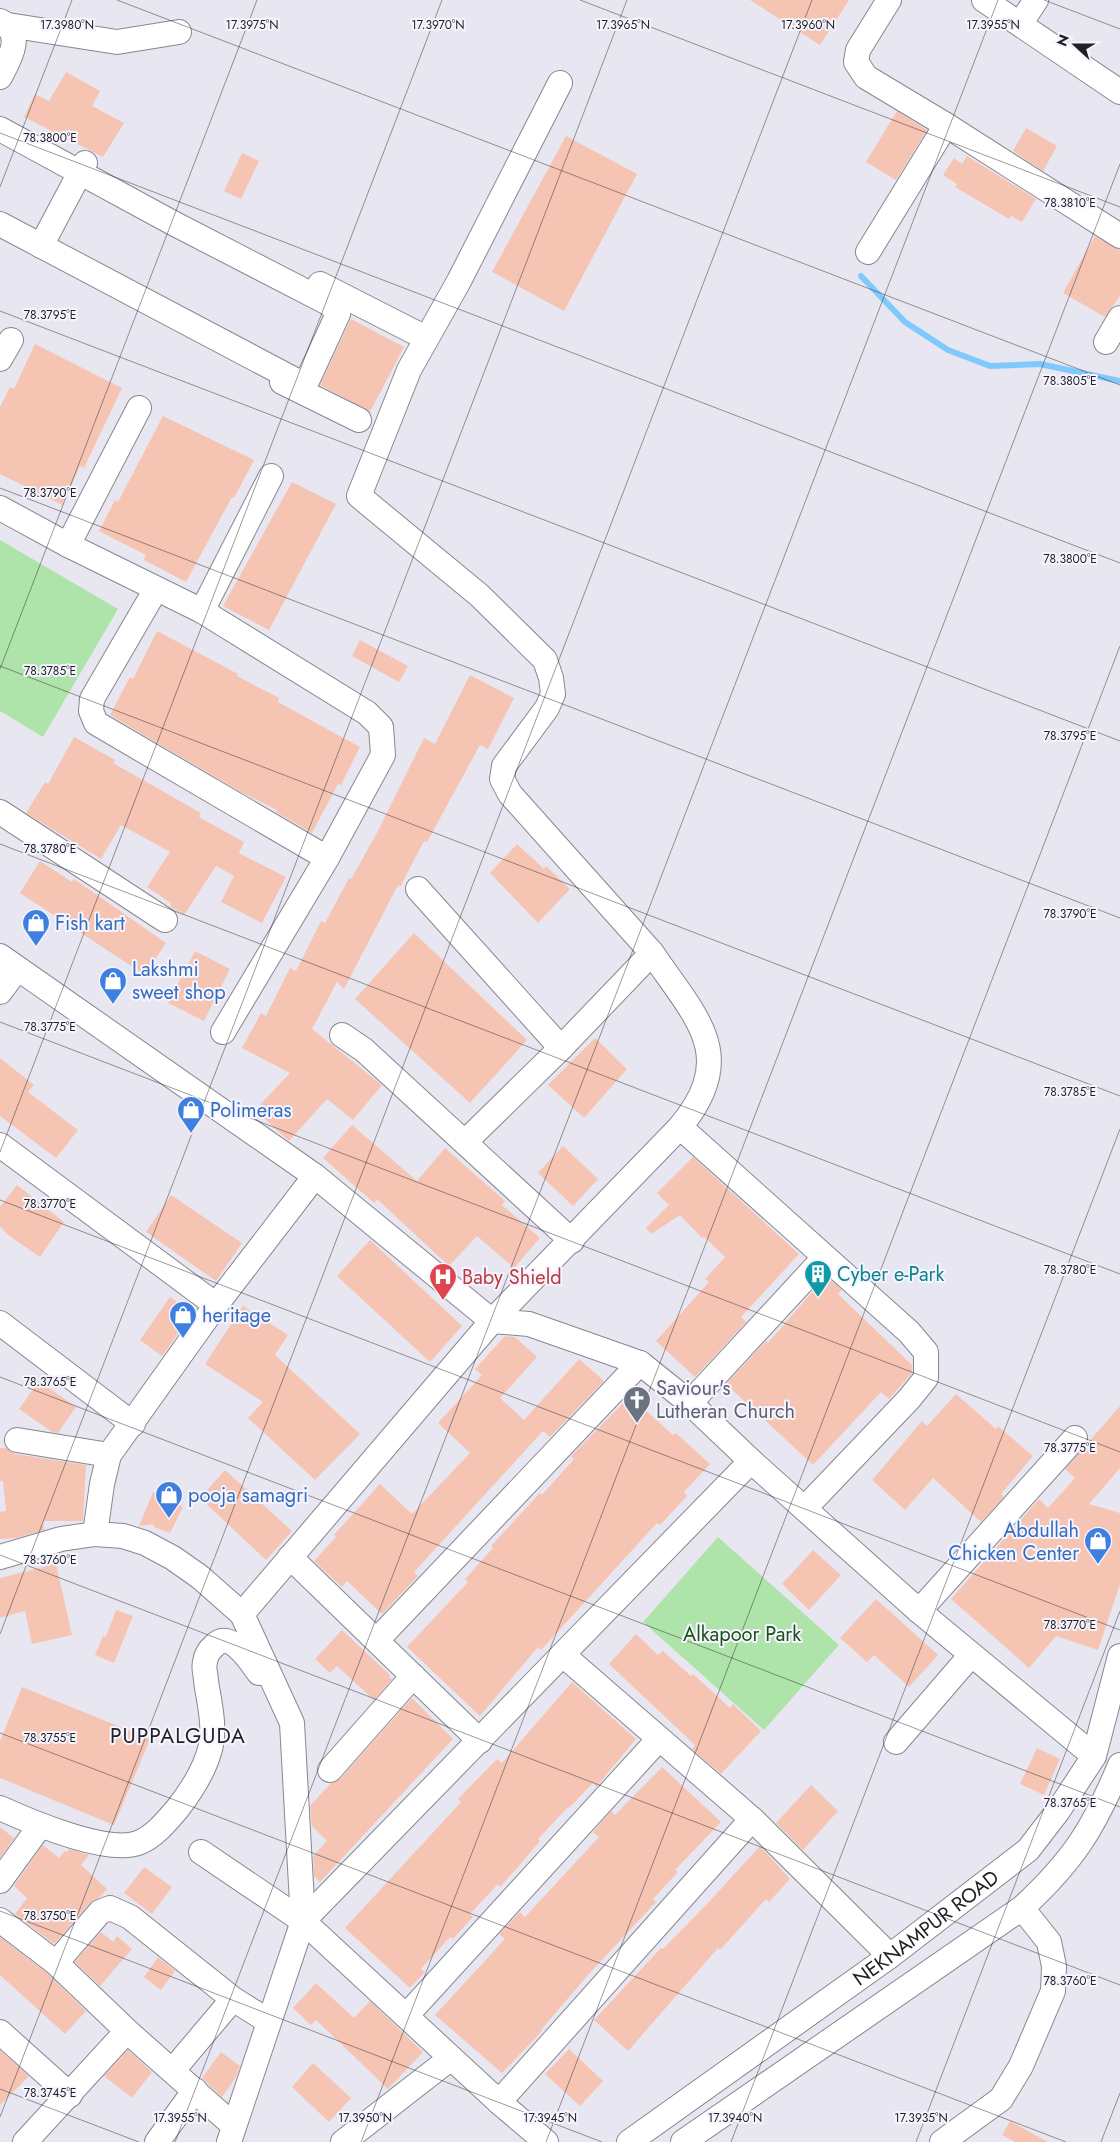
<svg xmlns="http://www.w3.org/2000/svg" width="1120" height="2142" viewBox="0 0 1120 2142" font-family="Jost,sans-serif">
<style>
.green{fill:#aee3aa}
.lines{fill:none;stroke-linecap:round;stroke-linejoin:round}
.stream{stroke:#80c9fc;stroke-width:6}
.building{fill:#f6c4b3}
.minor-casing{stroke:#878790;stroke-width:26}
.minor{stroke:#fff;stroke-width:24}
.ticks{fill:none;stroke:#222226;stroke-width:1;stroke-opacity:0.45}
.labels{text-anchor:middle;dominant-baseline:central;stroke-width:4;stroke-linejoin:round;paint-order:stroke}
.shop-label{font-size:20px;fill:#366cbe;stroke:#f5f4ff;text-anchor:start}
.culture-label{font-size:20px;fill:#0d838f;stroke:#f5f4ff;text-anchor:start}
.health-label{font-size:20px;fill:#be3a42;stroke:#f5f4ff;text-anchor:start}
.worship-label{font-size:20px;fill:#5b616d;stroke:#f5f4ff;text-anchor:start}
.park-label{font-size:20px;fill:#185117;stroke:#f5f4ff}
.street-label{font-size:20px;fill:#222226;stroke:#f5f4ff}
.neighbourhood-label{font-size:21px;letter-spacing:1px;fill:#222226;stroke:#f5f4ff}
.ticks-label{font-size:12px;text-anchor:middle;fill:#222226;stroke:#f5f4ff;stroke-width:4;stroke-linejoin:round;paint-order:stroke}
</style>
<rect width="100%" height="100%" fill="#e8e7f1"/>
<!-- green -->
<path class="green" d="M0 540 118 609 43 737 0 711Z
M718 1537 839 1645 764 1730 643 1622Z"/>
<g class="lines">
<!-- stream -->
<path class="stream" d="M861 276 905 322 948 350 990 366 1040 364 1120 381"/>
</g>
<!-- building -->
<path class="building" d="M750 0H849L820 45Z
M66 72 100 91 92 106 124 123 103 157 24 117 35 94 49 101Z
M897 111 927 130 896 180 866 162Z
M1026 128 1057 146 1043 171 1013 151Z
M566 136 637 174 564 311 492 272Z
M242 153 259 161 241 199 224 191Z
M967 156 1036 199 1022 222 1011 216 1009 219 955 187 957 184 943 175 954 158 962 164Z
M1095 236 1120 250V296L1105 317 1063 293Z
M351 319 404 347 370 412 320 385Z
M35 344 122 388 84 468 80 466 62 505 0 474V407L10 387 14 389Z
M163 416 254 460 234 498 232 497 186 582 144 560 146 555 99 531 115 500 118 502Z
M292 482 336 504 269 630 223 606Z
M157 631 238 674 237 676 279 698 278 702 360 747 341 785 338 784 312 833 276 812 277 810 239 791 110 715 130 677 133 679Z
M360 640 408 666 399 682 352 656Z
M470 675 514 698 488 749 480 745 427 842 424 841 400 887 398 885 344 989 337 982 312 1029 382 1085 353 1120 327 1099 289 1141 255 1110 290 1073 242 1048 261 1013 266 1016 290 968 296 971 321 921 325 923 349 878 351 879 377 833 424 738 435 744Z
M74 737 115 760 113 763 201 813 199 817 244 842 239 853 286 877 262 923 221 902 234 876 216 866 184 915 170 906 171 903 147 887 170 852 121 825 101 859 26 813 45 782 48 784Z
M517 844 544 869 546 866 570 889 538 923 490 873Z
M40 861 72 882 74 879 166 943 145 975 20 893Z
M414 933 527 1040 470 1103 355 999Z
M195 951 230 969 204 1021 168 1003Z
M595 1038 627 1069 584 1118 548 1085Z
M0 1058 34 1085 28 1092 78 1130 56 1158 0 1116Z
M352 1125 417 1181 445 1148 505 1201 502 1205 540 1238 514 1268 477 1236 449 1266 377 1199 374 1203 323 1158Z
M563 1146 598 1179 573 1206 538 1173Z
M693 1157 799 1254 741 1317 746 1322 695 1377 656 1341 709 1282 705 1279 725 1257 704 1237 702 1238 680 1215 651 1234 646 1228 669 1205 657 1193Z
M17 1185 64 1222 40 1257 8 1235 0 1226V1207Z
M171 1195 242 1243 216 1281 146 1232Z
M370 1240 462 1326 430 1362 337 1276Z
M826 1276 842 1290 838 1294 912 1365V1373L889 1399 881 1392 813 1465 726 1384 766 1341 768 1343Z
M170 1297 193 1313 162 1356 140 1340Z
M243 1306 288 1335 275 1355 360 1434 315 1480 248 1418 263 1402 205 1364Z
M505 1336 515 1337 537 1357 500 1398 524 1420 579 1359 604 1381 550 1437 543 1431 414 1572 418 1576 382 1614 347 1581 342 1587 314 1561 336 1537 334 1535 380 1484 412 1514 470 1453 438 1423 482 1375 475 1369Z
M39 1381 76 1407 58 1433 52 1432 19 1409Z
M956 1394 996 1429 998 1426 1033 1456 1001 1494 1004 1497 981 1522 933 1478 905 1510 872 1480 922 1421 927 1426Z
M630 1396 673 1435 676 1433 710 1464 684 1492 687 1496 660 1525 657 1523 541 1650 538 1647 480 1716 407 1647 468 1582 465 1579 493 1548 491 1546 540 1493 542 1495 574 1459 571 1456Z
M1120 1406V1468L1089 1504 1120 1513V1584L1098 1650 1056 1636 1029 1668 951 1599 1039 1499 1048 1508 1075 1478 1065 1469Z
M0 1448H6L15 1454 86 1465 83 1521H43L44 1530 17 1538 0 1539V1512L6 1511 3 1481H0Z
M225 1470 292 1531 266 1560 200 1498Z
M153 1492 183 1507 170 1533 154 1527 153 1524 139 1526Z
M813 1550 841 1575 809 1610 782 1584Z
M56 1564 72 1635 32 1644 25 1611 0 1618V1578Z
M876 1599 938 1655 909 1687 874 1655 867 1662 840 1638Z
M116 1610 133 1616 114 1663 95 1655 103 1636 106 1637Z
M342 1630 390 1675 389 1677 392 1679 374 1700 337 1666 330 1673 315 1659Z
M636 1634 658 1655 663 1651 691 1676 693 1674 730 1708 733 1704 761 1731 721 1774 692 1749 695 1745 609 1664Z
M572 1682 636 1739 596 1787 593 1783 569 1808 568 1807 538 1839 540 1841 518 1867 500 1887 498 1884 470 1914 473 1917 453 1939 450 1937 421 1969 425 1972 410 1988 345 1928 461 1802 458 1799 497 1759 502 1763Z
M22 1687 150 1739 114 1825 0 1778V1741Z
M412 1698 453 1739 320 1882 314 1876 313 1856 327 1841 312 1826 310 1806 331 1783 340 1779Z
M1037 1748 1060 1759 1044 1795 1020 1784Z
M662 1767 721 1822 675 1870 678 1872 653 1899 656 1902 588 1975 541 2030 542 2031 502 2073 435 2015 505 1939 499 1934 520 1912 525 1917 599 1837 593 1832 611 1811 615 1815Z
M811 1785 838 1811 803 1850 776 1823Z
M0 1827 14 1838 0 1858Z
M43 1845 59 1858 65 1851 67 1852 69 1849 89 1855 81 1865 107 1889 99 1898 90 1903 54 1944 15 1914 27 1898 14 1886Z
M760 1846 790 1879 769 1902 766 1899 720 1950 718 1948 628 2051 594 2020 661 1948 663 1949 708 1903Z
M144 1867 172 1887 152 1914 124 1893Z
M101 1932 113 1942 117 1936 132 1949 100 1986 75 1962Z
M0 1937 47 1973 86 2011 65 2034 0 1975Z
M158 1957 175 1971 161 1990 144 1977Z
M316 1983 354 2018 370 2001 423 2052 388 2089 316 2020 311 2025 293 2008Z
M569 2049 603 2081 580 2106 545 2074Z
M0 2050 29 2076 0 2105Z
M128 2050 152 2072 132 2098 104 2076Z
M221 2052 240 2066 236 2077 222 2097 202 2078Z
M313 2063 351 2098 329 2122 292 2087Z
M1010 2121 1048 2142H1015L1002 2135Z"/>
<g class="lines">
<defs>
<g id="minor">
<path d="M889 0 858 50 856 62 866 77 946 125 1120 236"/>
<path d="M984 0 1120 92"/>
<path d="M0 21C25 34 10 58 0 77"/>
<path d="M1020 24 1036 0"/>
<path d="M8 25 117 42 179 32"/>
<path d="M0 129 173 223 330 304 338 314 308 379 302 382 297 381 0 224"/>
<path d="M41 246 85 163"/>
<path d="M868 252 946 125"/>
<path d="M320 284 426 338"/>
<path d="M1106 342 1120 318"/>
<path d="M0 359 11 340"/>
<path d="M282 382 359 420"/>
<path d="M0 508 68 545 202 611 367 713 381 727 383 755 327 858 223 1032"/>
<path d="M68 545 139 408"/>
<path d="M156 589 92 699 91 711 96 723 327 858"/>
<path d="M202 611 271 476"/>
<path d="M0 812 165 920"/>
<path d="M418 889 561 1048"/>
<path d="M652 953C695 1017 740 1055 680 1127"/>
<path d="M0 956 315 1176 492 1321 529 1324 640 1363 690 1403 751 1461 919 1611 1094 1756"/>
<path d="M0 992 17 969"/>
<path d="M342 1035 364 1050 572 1241"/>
<path d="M465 1142 561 1048 652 953 510 794 502 779 504 766 547 708 553 694 551 678 545 660 479 595 359 496 409 370 459 281 560 83"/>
<path d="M0 1145 216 1305"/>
<path d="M0 1323 133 1424"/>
<path d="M690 1403 824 1258"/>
<path d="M17 1440 109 1455"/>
<path d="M95 1534 102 1484 109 1455 216 1305 315 1176"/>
<path d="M0 1557 61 1539 95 1534 123 1536 145 1543 173 1558 200 1577 242 1614 292 1723 303 1921 229 2142"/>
<path d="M290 1557 480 1741"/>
<path d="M919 1611 1075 1438"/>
<path d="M242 1614 492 1321 680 1127 909 1332 926 1352V1378L909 1399 805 1508"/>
<path d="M377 1640 640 1363"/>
<path d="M563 1655 752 1819 890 1956"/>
<path d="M896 1742 971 1655"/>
<path d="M330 1770 413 1676"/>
<path d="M0 1808C31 1822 106 1854 138 1843 154 1837 167 1821 178 1808 192 1790 206 1768 211 1745 215 1725 209 1701 206 1681 206 1675 203 1667 205 1662 206 1655 209 1650 214 1646 230 1628 251 1662 259 1673"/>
<path d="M201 1852 303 1921 499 2102 546 2142"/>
<path d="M0 1881 40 1826"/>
<path d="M0 1920 56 1963 127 2031 233 2125"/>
<path d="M303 1921 751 1461"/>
<path d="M56 1963 100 1912 110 1908 130 1917 233 1999 268 2021"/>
<path d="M406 2016 658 1740"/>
<path d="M0 2032 70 2095"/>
<path d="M173 2070 233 1999"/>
<path d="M499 2102 752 1819"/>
<path d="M25 2142 127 2031"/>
<path d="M157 2142 195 2090"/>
<path d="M343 2142 451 2058"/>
<path id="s1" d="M629 2142 890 1956 1028 1850 1058 1811 1094 1756 1120 1656"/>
<path d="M683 2142 1022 1908C1073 1861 1094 1828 1120 1765"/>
<path d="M942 2142 1001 2099 1021 2066 1053 1991 1054 1966 1049 1942 1022 1908"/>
</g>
</defs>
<!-- minor casing -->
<use href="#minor" class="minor-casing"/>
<!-- minor -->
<use href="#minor" class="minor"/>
</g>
<!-- ticks -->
<path class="ticks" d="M117 0 1120 385M580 0 1120 207M1044 0 1120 29M0 133 1120 563M0 187 72 0M0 311 1120 741M0 488 1120 918M0 666 1120 1096M0 669 257 0M0 844 1120 1274M0 1022 1120 1452M0 1152 442 0M0 1200 1120 1630M0 1377 1120 1807M0 1555 1120 1985M0 1634 627 0M0 1733 1066 2142M0 1911 602 2142M0 2089 139 2142M0 2117 812 0M175 2142 998 0M361 2142 1120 164M546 2142 1120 646M731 2142 1120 1129M916 2142 1120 1611M1101 2142 1120 2093"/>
<!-- icons -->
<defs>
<symbol id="shop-pin" viewBox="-11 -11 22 30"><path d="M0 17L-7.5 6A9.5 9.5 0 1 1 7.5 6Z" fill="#3f7fe0" stroke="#f5f4ff"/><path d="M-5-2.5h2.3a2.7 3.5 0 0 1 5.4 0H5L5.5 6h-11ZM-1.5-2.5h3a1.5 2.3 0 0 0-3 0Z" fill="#fff"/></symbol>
<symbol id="building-pin" viewBox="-11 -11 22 30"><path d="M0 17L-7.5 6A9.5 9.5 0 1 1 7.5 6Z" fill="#0f9aa8" stroke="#f5f4ff"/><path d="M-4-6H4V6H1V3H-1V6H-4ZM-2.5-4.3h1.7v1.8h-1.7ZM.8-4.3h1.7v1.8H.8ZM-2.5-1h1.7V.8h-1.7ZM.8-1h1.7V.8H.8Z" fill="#fff"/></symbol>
<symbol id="hospital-pin" viewBox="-11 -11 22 30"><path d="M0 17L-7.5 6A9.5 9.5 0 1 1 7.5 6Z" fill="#e0444e" stroke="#f5f4ff"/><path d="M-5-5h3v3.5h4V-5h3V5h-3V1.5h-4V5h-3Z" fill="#fff"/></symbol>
<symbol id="church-pin" viewBox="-11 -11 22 30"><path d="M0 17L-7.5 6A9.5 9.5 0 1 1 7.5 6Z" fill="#6b7280" stroke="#f5f4ff"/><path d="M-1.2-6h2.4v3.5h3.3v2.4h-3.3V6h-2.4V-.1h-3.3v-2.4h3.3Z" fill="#fff"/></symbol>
</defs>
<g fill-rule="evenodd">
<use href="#shop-pin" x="20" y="907" width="32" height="43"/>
<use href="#shop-pin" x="97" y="965" width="32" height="43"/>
<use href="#shop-pin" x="175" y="1094" width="32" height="43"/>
<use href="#building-pin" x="802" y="1258" width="32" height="43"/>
<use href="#hospital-pin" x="427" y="1261" width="32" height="43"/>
<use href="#shop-pin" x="167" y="1299" width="32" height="43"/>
<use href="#church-pin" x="621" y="1384" width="32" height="43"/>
<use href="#shop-pin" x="153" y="1479" width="32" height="43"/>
<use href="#shop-pin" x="1082" y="1525" width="32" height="43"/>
</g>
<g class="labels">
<!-- shop labels -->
<g class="shop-label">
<text x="55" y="923">Fish kart</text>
<text x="132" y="969">Lakshmi<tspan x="132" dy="23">sweet shop</tspan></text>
<text x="210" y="1110">Polimeras</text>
<text x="202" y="1315">heritage</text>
<text x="188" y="1495">pooja samagri</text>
<text x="1079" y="1530" text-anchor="end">Abdullah<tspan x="1079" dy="23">Chicken Center</tspan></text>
</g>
<!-- culture labels -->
<g class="culture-label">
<text x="837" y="1274">Cyber e-Park</text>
</g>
<!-- health labels -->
<g class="health-label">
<text x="462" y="1277">Baby Shield</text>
</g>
<!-- worship labels -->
<g class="worship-label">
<text x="656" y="1388">Saviour's<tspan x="656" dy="23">Lutheran Church</tspan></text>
</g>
<!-- park labels -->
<g class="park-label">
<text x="742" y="1634">Alkapoor Park</text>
</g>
<!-- street labels -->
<g class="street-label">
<text stroke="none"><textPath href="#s1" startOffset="366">NEKNAMPUR ROAD</textPath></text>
</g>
<!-- neighbourhood labels -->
<g class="neighbourhood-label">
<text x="178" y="1736">PUPPALGUDA</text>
</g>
</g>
<g class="ticks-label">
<text x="67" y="29">17.3980°N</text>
<text x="808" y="29">17.3960°N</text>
<text x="252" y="29">17.3975°N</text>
<text x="438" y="29">17.3970°N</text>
<text x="623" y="29">17.3965°N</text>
<text x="993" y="29">17.3955°N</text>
<text x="50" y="142">78.3800°E</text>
<text x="1070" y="207">78.3810°E</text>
<text x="50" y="319">78.3795°E</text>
<text x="1070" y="385">78.3805°E</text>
<text x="50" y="497">78.3790°E</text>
<text x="1070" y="563">78.3800°E</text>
<text x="50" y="675">78.3785°E</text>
<text x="1070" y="740">78.3795°E</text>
<text x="50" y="853">78.3780°E</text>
<text x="1070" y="918">78.3790°E</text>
<text x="50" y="1031">78.3775°E</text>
<text x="1070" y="1096">78.3785°E</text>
<text x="50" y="1208">78.3770°E</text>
<text x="1070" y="1274">78.3780°E</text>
<text x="50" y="1386">78.3765°E</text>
<text x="1070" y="1452">78.3775°E</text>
<text x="50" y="1564">78.3760°E</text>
<text x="1070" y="1629">78.3770°E</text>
<text x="50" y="1742">78.3755°E</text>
<text x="1070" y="1807">78.3765°E</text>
<text x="50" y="1920">78.3750°E</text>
<text x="1070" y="1985">78.3760°E</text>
<text x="50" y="2097">78.3745°E</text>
<text x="180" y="2122">17.3955°N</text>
<text x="365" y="2122">17.3950°N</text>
<text x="550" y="2122">17.3945°N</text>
<text x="735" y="2122">17.3940°N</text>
<text x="921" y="2122">17.3935°N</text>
</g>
<!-- north arrow -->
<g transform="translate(1075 45) rotate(291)" stroke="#f5f4ff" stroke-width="4" paint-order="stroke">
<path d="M0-4L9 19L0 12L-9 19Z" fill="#222226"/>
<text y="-8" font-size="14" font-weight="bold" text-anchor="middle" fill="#222226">N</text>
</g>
</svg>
